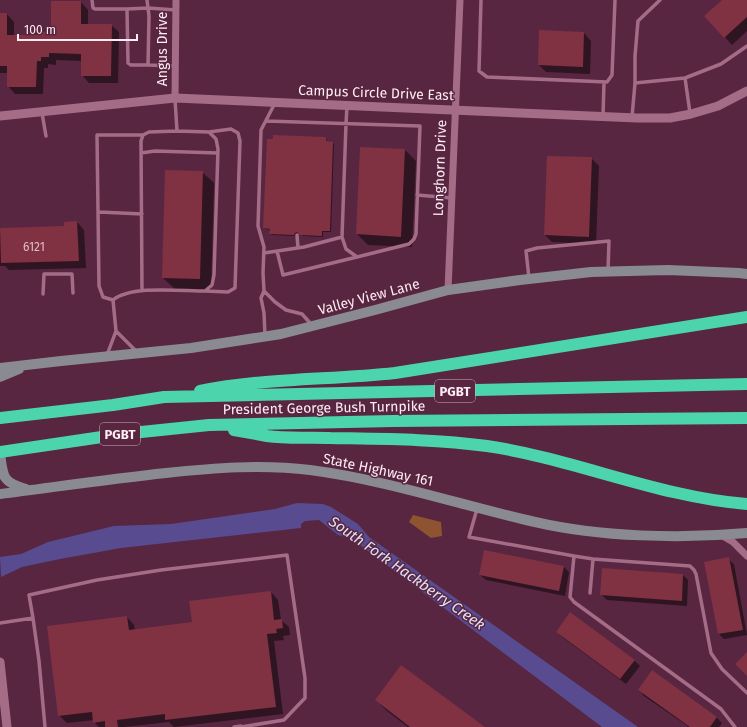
<svg xmlns="http://www.w3.org/2000/svg" width="747" height="727" viewBox="0 0 747 727" font-family="'Fira Sans',sans-serif">
<style>
.green{fill:#8e5432}
.water{fill:#584b90}
.shadow{fill:#0007}
.building{fill:#803142}
.lines{fill:none;stroke-linecap:round;stroke-linejoin:round}
.service{stroke:#a46c87;stroke-width:3.5}
.minor{stroke:#a46c87;stroke-width:7}
.tertiary{stroke:#a46c87;stroke-width:9}
.secondary{stroke:#8a8b92;stroke-width:10}
.motorway{stroke:#4cd4ac;stroke-width:12}
.labels{text-anchor:middle;dominant-baseline:central;stroke-width:3;stroke-linejoin:round;paint-order:stroke}
.number-label{font-size:12px;fill:#debcc7}
.shield{fill:#582640;stroke:#ccb0bd;stroke-width:1}
.shield-label{font-size:13px;font-weight:bold;fill:#feebf3}
.street-label{font-size:14px;fill:#feebf3;stroke:#582640}
.water-label{font-size:15px;font-style:italic;fill:#e2e0f5;stroke:#582640}
</style>
<rect width="100%" height="100%" fill="#582640"/>
<!-- green -->
<path class="green" d="M413 515 441 522 442 536 431 538 409 522Z"/>
<!-- water -->
<path class="water" d="M297 503 323 504 331 507 358 524 369 537 638 727H602L356 542 349 538 338 535 319 520 305 521 301 524V528L121 548 60 559 22 567 1 577 0 557 21 554 48 542 114 526 171 524 275 509Z"/>
<!-- shadow -->
<path class="shadow" d="M723 0H747V31L732 45 706 16Z
M81 2 88 10V25H111L119 32 118 83H89L82 75V61L56 60V65L48 64V68H44L43 94H15L8 86V73H0V14H7L14 22V36H40L48 33Z
M584 33 591 41 590 74 546 72 539 65Z
M326 138 327 142 333 143 334 144 331 232H323V237L303 236 299 233 296 234 295 236 272 235 270 234 271 230 266 229 264 228Z
M405 150 416 161 412 247 368 245 357 234Z
M591 158 599 166 596 244 552 242 545 235Z
M202 172 214 183 211 290 175 289 163 278Z
M77 222 84 230 86 268 9 270 5 266H0V229L65 227Z
M728 559 734 564 747 635 724 639 719 634Z
M564 567 569 572 565 596 486 580 480 575Z
M683 575 688 580 687 606 607 600 601 594Z
M271 592 278 600 281 620 289 627 290 635 283 636 284 640 274 641 283 714 174 727 169 722 124 727H99L94 722V720L67 723 59 715 127 617 134 625 135 630 193 623Z
M557 632 634 660 640 666 626 684 562 637Z
M652 672 717 718 722 723 719 727H689L644 696 639 690Z
M376 700 483 727H408L387 711Z"/>
<!-- building -->
<path class="building" d="M722 0H747V17L724 38 704 16Z
M51 1H81V24H112L111 76H81V54L49 53V57H41V61H37L36 87H7V66H0V13H7V35H39V32H47V28H51Z
M539 30 584 32 583 67 538 65Z
M273 135 326 137V141L333 142 330 231H322V236L300 235 297 232 295 233 294 235 269 234 270 229 263 228 267 139H273Z
M360 147 405 149 401 237 356 234Z
M547 156 592 157 589 237 544 235Z
M165 170 203 171 200 279 162 278Z
M77 221 79 261 1 263 0 228 64 226V222Z
M484 550 564 566 559 591 479 575Z
M729 557 743 630 718 634 704 562Z
M602 568 683 574 682 601 600 595Z
M271 591 274 620 282 619 283 628 276 629 277 633 267 634 276 707 165 720V714L117 720 118 727H105V721L93 723 92 712 58 716 47 626 127 616 129 630 192 622 189 601Z
M570 612 635 660 620 679 556 632Z
M747 652V676L735 664Z
M401 665 485 727H410L375 700Z
M652 670 717 717 710 727H690L638 690Z"/>
<g class="lines">
<!-- service -->
<path class="service" d="M92 0 93 8 95 9H127
M147 0 149 16 148 65 175 66
M481 0 479 71 487 77 607 82 612 75 615 0
M148 65H131L128 63 127 9 148 8 176 10
M685 78 690 113
M635 83V56L638 21 660 0
M175 99 177 131
M42 113 46 136
M603 116 604 82
M632 117 635 83 685 78 721 64 747 46
M266 121 420 126 416 234 414 239 409 244 357 257 346 249 342 237 346 124 347 106
M141 153 155 151 218 153
M417 195 452 198
M99 212 142 214
M297 235 298 248
M277 251 283 275 357 257
M264 253 304 247 342 237
M529 278 526 251 537 248 609 241 608 271
M205 291 228 292 235 288 240 141 238 133 231 129 209 132
M264 291 275 302 286 310 302 314 311 324
M43 294 44 274H72L73 293
M113 300 103 297 99 286 97 135H143
M116 331 113 300C132 285 180 291 205 291L212 285 214 275 218 149 216 139 209 132 177 131 149 132 143 135 141 141 142 291
M265 336 264 313 261 298 264 291 263 273 264 247 258 226 261 130 275 103
M107 355 116 331 136 351
M477 509 469 537 574 556
M590 593 593 559
M33 618 29 595 97 580 161 570 287 555 305 678V698L284 720 241 727
M0 623 33 618 39 661 45 727
M234 727 241 726
M735 727 721 709 574 602 570 597 574 556 593 559 690 566 694 570 696 574 711 653 722 669 747 693"/>
<!-- minor -->
<path class="minor" d="M175 98 176 0
M448 290 460 0
M721 535 733 542 747 556"/>
<!-- tertiary -->
<path class="tertiary" d="M0 116 175 98 637 118H670L691 114 718 106 747 91
M0 662 7 727"/>
<!-- secondary -->
<path class="secondary" d="M0 368 61 361 191 348 281 334 375 310 448 290 520 280 591 272 668 270 739 273 747 274
M0 377 19 369
M0 453C3 477 2 482 26 489
M0 494C55 487 110 479 166 473 213 468 262 464 310 470 387 480 460 505 535 522 600 537 681 539 747 533"/>
<!-- motorway -->
<path class="motorway" d="M200 391C264 378 330 380 395 373L747 317
M0 418 113 405 164 397 747 384
M234 430C245 432 256 434 267 436 287 439 310 437 330 438 383 439 435 439 487 446 575 459 658 497 747 504
M0 452 122 434 209 425 393 421 747 418"/>
</g>
<g class="labels">
<!-- number labels -->
<g class="number-label">
<text x="34" y="247">6121</text>
</g>
<!-- shield labels -->
<g class="shield">
<rect x="435" y="380" width="40" height="22" rx="3"/>
<rect x="100" y="423" width="40" height="22" rx="3"/>
</g>
<g class="shield-label">
<text x="455" y="391">PGBT</text>
<text x="120" y="434">PGBT</text>
</g>
<!-- street labels -->
<g class="street-label">
<text transform="translate(162 49) rotate(-90)">Angus Drive</text>
<text transform="translate(376 93) rotate(2)">Campus Circle Drive East</text>
<text transform="translate(440 168) rotate(-88)">Longhorn Drive</text>
<text transform="translate(369 297) rotate(-15)">Valley View Lane</text>
<text transform="translate(324 408) rotate(-1)">President George Bush Turnpike</text>
<text transform="translate(378 470) rotate(12)">State Highway 161</text>
</g>
<!-- water labels -->
<g class="water-label">
<text transform="translate(407 573) rotate(35)">South Fork Hackberry Creek</text>
</g>
</g>
<!-- scale -->
<path d="M18 34v6h119v-6" fill="none" stroke="#feebf3" stroke-width="2"/>
<text x="24" y="34" font-size="12" fill="#feebf3" stroke="#582640" stroke-width="3" paint-order="stroke">100 m</text>
</svg>
